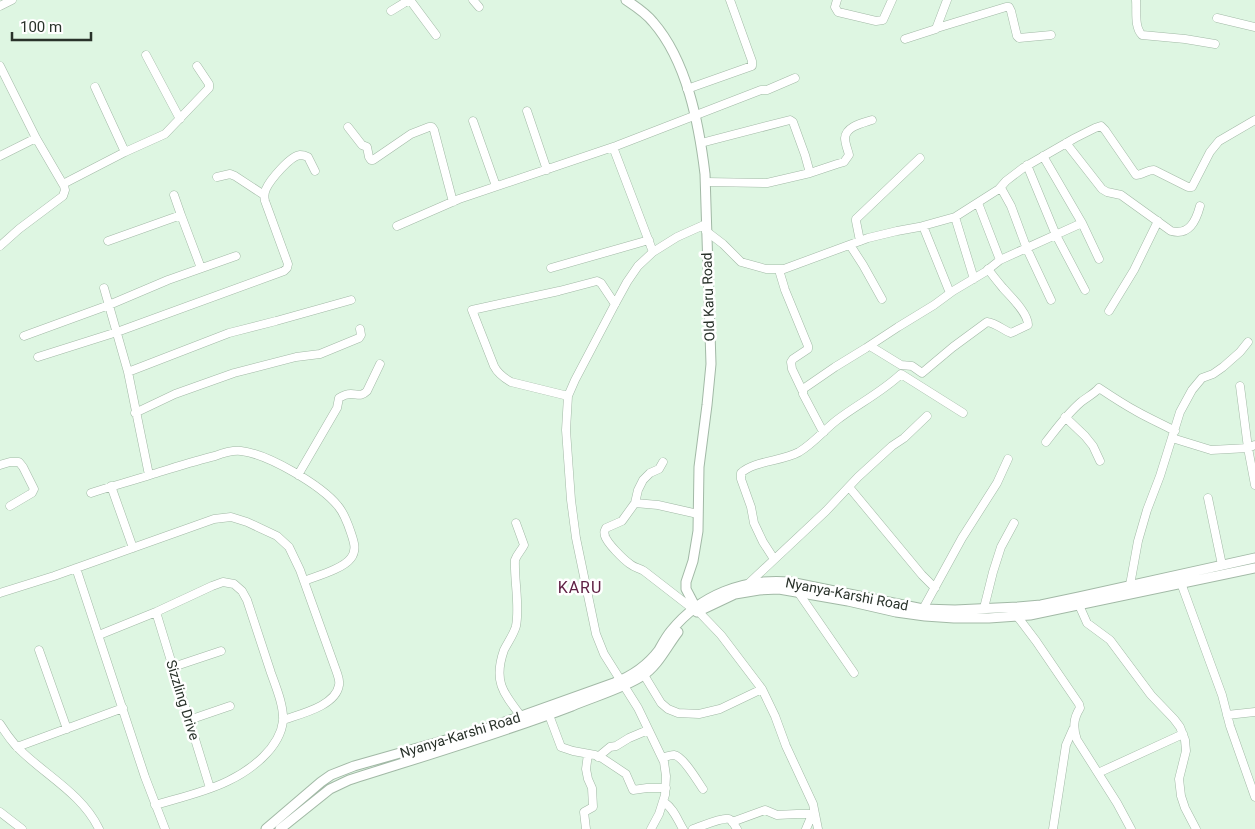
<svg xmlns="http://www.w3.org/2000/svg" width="1255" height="829" viewBox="0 0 1255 829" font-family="Roboto,sans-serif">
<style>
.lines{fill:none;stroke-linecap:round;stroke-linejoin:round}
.minor-casing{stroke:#a2b9a6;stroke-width:9}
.major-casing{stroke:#a2b9a6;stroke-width:11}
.minor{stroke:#fff;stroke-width:8}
.major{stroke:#fff;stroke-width:9}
.labels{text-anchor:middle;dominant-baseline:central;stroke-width:5;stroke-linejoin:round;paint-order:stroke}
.street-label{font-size:14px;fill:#29322a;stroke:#fff}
.quarter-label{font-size:16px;letter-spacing:1px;fill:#5f2144;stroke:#fff}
</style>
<rect width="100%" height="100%" fill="#def6e2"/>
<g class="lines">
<defs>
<path id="minor" d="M410 0 436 35
M473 0 479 7
M837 0 835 7 838 12 876 21 883 20 892 0
M1136 0C1137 11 1134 27 1142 35L1185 39 1215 44
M0 6 12 0
M391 11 404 3 410 0
M1217 18 1255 27
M937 28 1006 7H1009L1011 11 1017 36 1019 38 1051 35
M905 39 936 29 947 0
M146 55 180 119
M0 66 36 138 64 186 65 190 63 196 19 229 0 246
M95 87 125 152
M687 89 752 66V61L730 0
M527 111 547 170
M473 121 496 186
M348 127 362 145 367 147 369 157 371 160H373L411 134 429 127H432L434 130 453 202
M701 143 790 120 793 122 805 155 810 173
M1066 143 1102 189 1107 192 1121 195 1171 231C1189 236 1196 221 1200 206
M613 147 653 252
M0 156 36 138
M1043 156 1082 223 1099 259
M1027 165 1056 235 1085 290
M217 177 230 174 235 176 264 195
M706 182 767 183 810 173 837 164 844 162 849 155C848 150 845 144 845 138 846 126 863 123 872 120
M63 184 125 152 165 134 209 88V84L197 66
M1001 188 1011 206 1027 249 1051 300
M174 195 181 215
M978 203 1000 260
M955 217 974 279
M397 226 459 199 616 146 761 90H767L795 78
M923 226 950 293
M706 231 723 244 741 262 766 269H784L868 238 897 231 919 227 955 217 999 189 1006 181 1023 168 1075 138 1095 128 1101 126 1105 130 1136 175C1142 175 1147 170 1154 170L1188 187H1192L1210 152 1219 141 1255 120
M108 241 181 215 201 268
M860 241 856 221V219L920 158
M850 245 863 265 882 299
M551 268 649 240
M779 270 785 290 808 346V349L793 359 791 362 792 369 802 390
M104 288 128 372 149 475
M1109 311 1134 270 1158 221
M24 336 109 305 168 280 236 256
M870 346 901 365 912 366 922 373 953 347 987 322C996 323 1003 330 1011 333L1028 325C1028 313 1011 297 1003 288 998 282 993 276 988 269
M38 357 117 332 284 271 287 268 288 264 265 201C264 197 264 193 266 189 270 180 290 156 300 155 302 155 306 156 308 157L315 171
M128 372 229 333 276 321 351 300
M1240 386 1248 448 1255 485
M568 396 511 382C504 378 498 374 494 366L472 310 559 291 597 281 601 283 615 304
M135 413 175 394 234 373 296 357 320 354 359 338 361 335 360 329
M1065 417 1085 436 1093 446 1100 461
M824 432 821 428 803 394V389L835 367 866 348 898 327 934 305 953 291 985 272 1000 260 1082 223
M1172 438 1211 450 1248 448 1255 445
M1046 442C1057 428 1067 414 1081 402 1087 397 1094 394 1099 388 1111 396 1123 404 1136 411 1148 418 1162 424 1175 431
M663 462 659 469 650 473 643 480 638 490 635 503 622 521 606 528C604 532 604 532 605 536 607 543 623 559 630 564 635 568 639 568 644 571L693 609
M0 465 10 462H19L23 467 34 489 32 493 10 506
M298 475 337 408 339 398C342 396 347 394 351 394 358 394 361 397 367 391L380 364
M111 486 133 548
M849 487 922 575 935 588
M91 493C112 486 132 481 153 474 173 468 194 461 215 456 223 453 232 450 241 451 268 454 321 485 338 506 344 513 348 524 351 533 354 542 357 550 351 558 343 569 317 576 304 581
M1208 498 1222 565
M635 503 658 505 698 514
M516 523 524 545C521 551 517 554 515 560 514 580 520 606 516 626 514 634 508 642 504 650 493 681 503 693 521 716
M774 559 763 542 754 523 751 507 741 479V473C753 461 783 461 799 452 814 443 824 430 837 420 858 404 882 392 901 374L963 413
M76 568 145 777 165 829
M1181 583 1222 695 1230 726 1255 797
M748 584 826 511 858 477 892 446 904 438 927 416
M1130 585 1138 541 1147 510 1160 476 1180 412 1192 390 1202 378 1213 374 1223 367 1240 352 1248 342
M798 592 854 673
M0 593 54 576 214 519 231 517 247 522 277 536 289 547 300 570 337 673C338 676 340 681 339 685 336 706 300 714 283 720
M1079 599V605L1087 623 1110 640 1151 695 1174 719 1180 727 1185 740 1186 751 1179 779 1181 796 1185 808 1196 829
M984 608 993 572 1001 547 1014 523
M923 609 962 538 997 483 1008 459
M698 611 721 635 762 689 775 716 786 746 813 804 818 829
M156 612 210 788
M1017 616 1036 641 1079 704 1080 708C1073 719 1073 728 1077 740L1117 803 1131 829
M99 635 156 612 212 586 223 582 234 584 242 591 247 600C255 624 263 649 271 673 276 687 284 706 283 721 280 748 251 770 228 781 206 792 179 798 155 805
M39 650 67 729
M173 667 221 651
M644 675 661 703 668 709 678 713 699 714 720 709 762 689
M549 715 561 747 573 751 595 755 602 758 626 774 633 790 647 788H666
M1227 715 1255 712
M189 720 230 706
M0 724C5 732 10 739 16 746 43 774 82 793 99 829
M17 747 123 708
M598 757 610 747 616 746 629 738 648 730
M662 758C665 757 670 755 674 755 683 756 698 782 703 789
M1098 773 1183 734
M664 802C674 809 677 819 683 829
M0 812 22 829
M732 822 765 810 777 815 797 814H812
M586 829 584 812 593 807 592 788 588 779 586 769 588 754
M651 829 659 814 665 795 666 776 664 762 638 708 604 654 596 634 576 538 571 500 566 430 568 396 575 380 615 304 627 282 638 266 653 252 677 237 706 224
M693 829C700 827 722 817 729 819 732 820 735 826 737 829
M806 829 814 810
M1053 829 1066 745 1073 729"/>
<path id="major" d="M626 0C635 6 646 13 653 22 687 61 699 124 705 174L711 364 707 405 699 467 698 531 693 561 686 582V589L697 610
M697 612 735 594 759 590 779 589 848 601 896 612 925 616 954 618H989L1030 615 1255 568
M266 829 321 782 331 775 354 766 488 728 614 683C632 676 647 666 659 650 663 643 666 637 671 631 700 595 744 578 790 582L923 609 955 610 1018 607 1041 605 1079 597 1255 558
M280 829 330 789 349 780C424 756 499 734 572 706 593 697 624 688 642 676 658 666 667 646 678 632"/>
</defs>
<!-- minor casing -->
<use href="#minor" class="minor-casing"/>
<!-- major casing -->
<use href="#major" class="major-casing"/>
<!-- minor -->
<use href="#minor" class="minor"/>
<!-- major -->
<use href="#major" class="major"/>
</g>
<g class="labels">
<!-- street labels -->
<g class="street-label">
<text transform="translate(708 297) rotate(-92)">Old Karu Road</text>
<text transform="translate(847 594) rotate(11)">Nyanya-Karshi Road</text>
<text transform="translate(183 700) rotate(73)">Sizzling Drive</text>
<text transform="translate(460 735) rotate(-17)">Nyanya-Karshi Road</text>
</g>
<!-- quarter labels -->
<g class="quarter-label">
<text x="580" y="587">KARU</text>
</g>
</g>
<!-- scale -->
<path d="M12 32v8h79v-8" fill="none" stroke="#29322a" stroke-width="2.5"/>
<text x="20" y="32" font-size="15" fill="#29322a" stroke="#ffffff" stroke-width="4" paint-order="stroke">100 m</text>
</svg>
